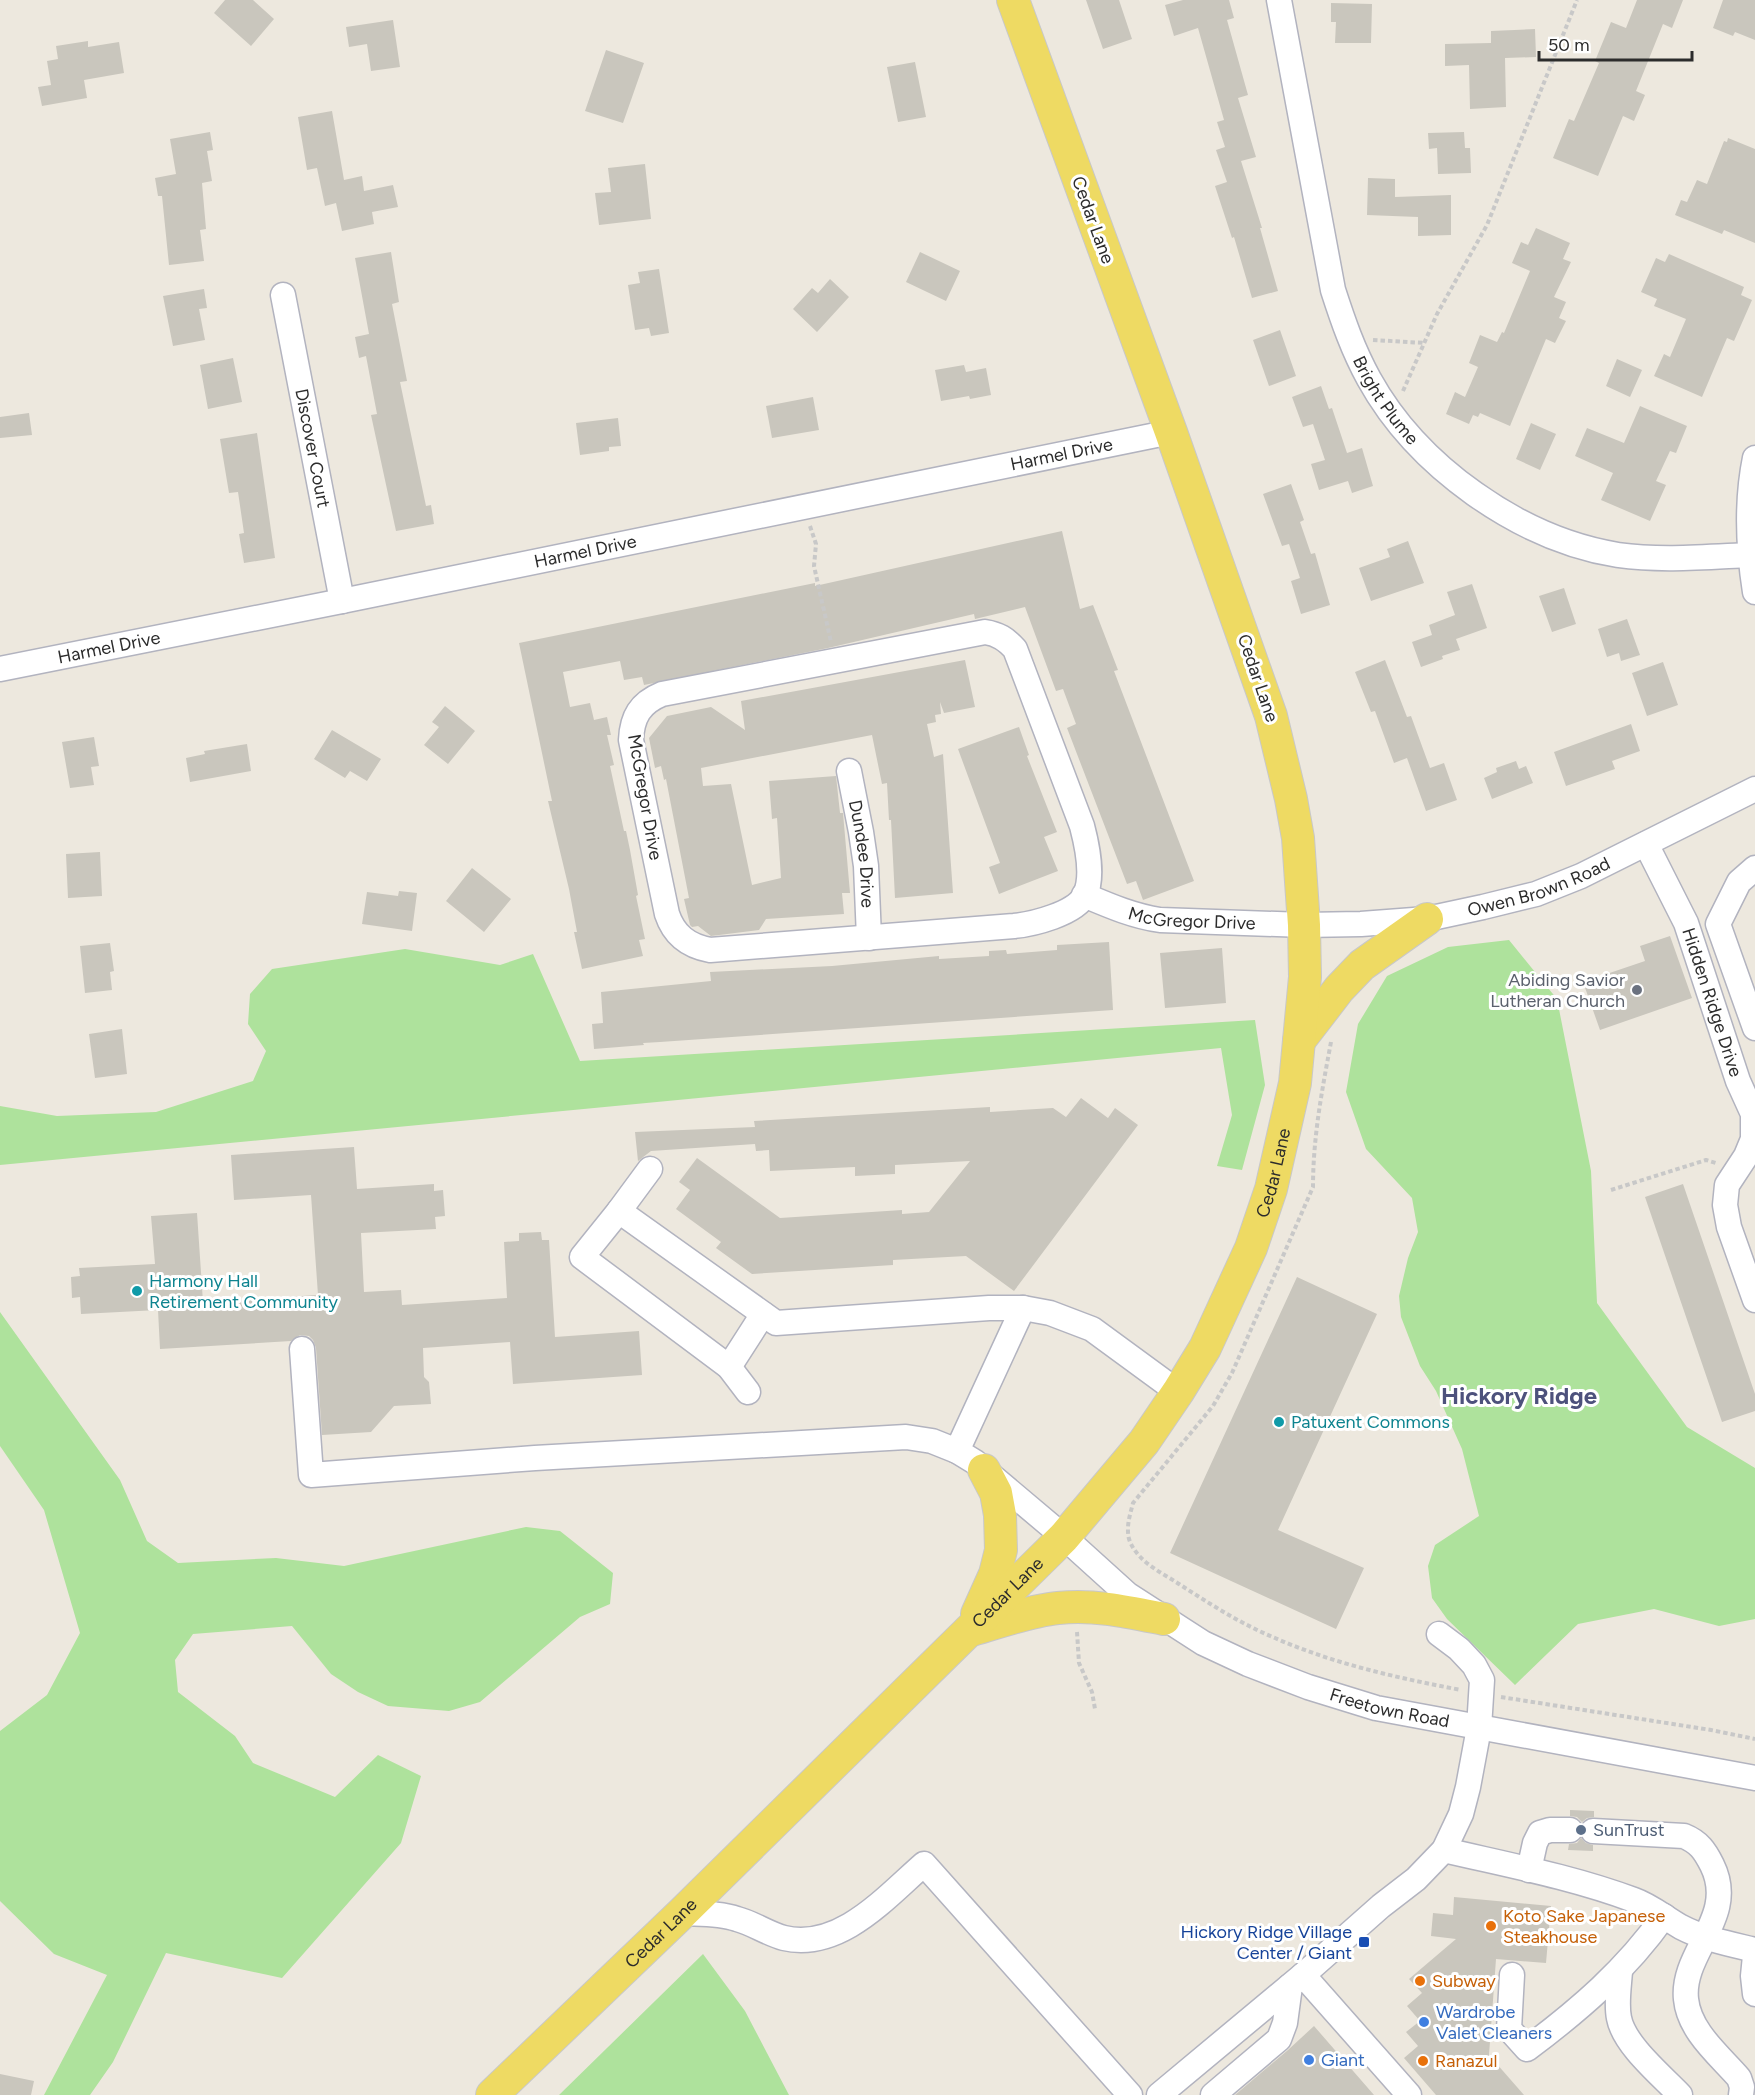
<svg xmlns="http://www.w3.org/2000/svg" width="1755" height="2095" viewBox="0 0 1755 2095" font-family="Figtree,sans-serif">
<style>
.green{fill:#aee29c}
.building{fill:#c9c6bd}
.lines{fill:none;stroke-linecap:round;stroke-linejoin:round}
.minor-casing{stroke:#b2b3bf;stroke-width:27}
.major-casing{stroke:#c8c8c8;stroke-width:34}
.path{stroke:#c8c8c8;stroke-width:4;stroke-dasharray:4.5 3;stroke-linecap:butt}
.minor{stroke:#fff;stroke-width:24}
.major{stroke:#eeda63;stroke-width:32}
.worship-dot{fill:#6b7280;stroke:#fff;stroke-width:2}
.culture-dot{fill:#0f9aa8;stroke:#fff;stroke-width:2}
.service-dot{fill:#5c6f8a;stroke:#fff;stroke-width:2}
.food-dot{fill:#e8710a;stroke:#fff;stroke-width:2}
.transit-dot{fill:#1a4fb4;stroke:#fff;stroke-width:2}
.shop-dot{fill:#3f7fe0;stroke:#fff;stroke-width:2}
.labels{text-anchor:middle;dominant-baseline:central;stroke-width:6;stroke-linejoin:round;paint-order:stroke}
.street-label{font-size:18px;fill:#2c2c2c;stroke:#fff}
.worship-label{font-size:18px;fill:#5b616d;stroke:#fff;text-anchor:end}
.culture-label{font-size:18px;fill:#0d838f;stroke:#fff;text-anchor:start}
.service-label{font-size:18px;fill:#4e5e75;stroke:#fff;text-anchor:start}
.food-label{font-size:18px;fill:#c56008;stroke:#fff;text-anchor:start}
.transit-label{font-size:18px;fill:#164399;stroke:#fff;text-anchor:end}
.shop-label{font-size:18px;fill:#366cbe;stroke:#fff;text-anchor:start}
.district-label{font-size:24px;font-weight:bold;fill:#4d517c;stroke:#fff}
</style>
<rect width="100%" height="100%" fill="#ede8de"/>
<!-- green -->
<path class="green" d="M1509 940 1557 999 1591 1171 1597 1303 1687 1427 1755 1468V1619L1719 1626 1654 1609 1578 1624 1515 1685 1447 1619 1432 1598 1428 1566 1435 1545 1479 1516 1462 1449 1436 1391 1420 1366 1401 1317 1399 1296 1408 1258 1418 1232 1412 1198 1366 1149 1346 1092 1358 1024 1387 976 1448 947Z
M405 949 500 965 533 954 580 1061 1255 1020 1265 1085 1242 1170 1217 1166 1232 1115 1221 1048 0 1165V1106L57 1116 156 1112 253 1081 266 1051 248 1024 250 994 272 969Z
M0 1312 120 1480 147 1541 178 1563 276 1558 344 1566 526 1527 560 1531 613 1573 610 1604 580 1617 480 1702 449 1711 388 1706 358 1692 331 1674 292 1626 193 1634 175 1660 178 1692 235 1736 253 1763 335 1797 378 1755 421 1776 401 1843 282 1978 166 1953 113 2062 90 2095H44L107 1975 54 1954 0 1901V1731L47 1695 80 1633 44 1510 0 1446Z
M703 1954 745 2011 789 2095H559Z"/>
<!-- building -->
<path class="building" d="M225 0H253L274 19 251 46 214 13Z
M1086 0H1119L1132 39 1103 49Z
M1183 0H1229L1234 18 1227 20 1248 95 1238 98 1256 157 1241 161 1262 228H1260L1278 291 1252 298 1234 237 1232 238 1215 186 1227 182 1216 150 1225 147 1217 122 1224 120 1198 28 1174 36 1165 5Z
M1637 0H1683L1672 28 1663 24 1636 91 1645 95 1634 121 1623 116 1598 176 1553 158 1569 119 1574 121 1599 63 1595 61 1611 22 1626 28Z
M1723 0H1755V40L1735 32 1733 36 1713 28Z
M1331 3 1372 4 1371 43H1335L1336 22H1331Z
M393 20 400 67 371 71 367 44 349 47 346 27Z
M1535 29 1536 57 1505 58 1506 107 1470 109 1469 65 1445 66V44L1491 43V31Z
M88 41V47L119 42 124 73 84 80 87 98 42 106 38 87 51 85 47 61 58 59 56 46Z
M606 50 644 63 623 123 585 111Z
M915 62 926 117 898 122 887 67Z
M332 111 344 180 362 176 364 191 393 185 398 207 372 212 374 224 342 231 336 203 325 206 317 168 307 170 298 117Z
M210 132 213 150 207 151 212 181 202 183 206 229 200 230 204 261 169 265 162 196H158L155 178 176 174 170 139Z
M1464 132 1465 148H1470L1471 173 1438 174 1437 148 1429 149 1428 133Z
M1728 138 1755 149V243L1724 230 1722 234 1675 215 1681 200 1687 202 1697 180 1707 184 1724 141 1727 142Z
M645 164 651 219 599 225 595 193 611 192 608 168Z
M1368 178 1395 179V197L1451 195V235L1418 236V217L1367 215Z
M1536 228 1570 243 1563 259 1571 262 1554 297 1566 302 1559 318 1566 321 1555 343 1546 339 1510 426 1480 413 1478 417 1473 415 1469 424 1446 414 1455 392 1465 397 1478 367 1469 363 1480 335 1497 342 1502 332 1504 333 1530 271 1512 263 1521 242 1528 245Z
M391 252 399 302 392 304 407 381 400 382 426 506 431 505 434 524 396 531 371 415 377 414 366 356 359 358 355 337 369 334 355 258Z
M920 252 960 271 946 301 906 282Z
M1669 254 1744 287 1741 295 1752 300 1734 341 1727 338 1702 397 1654 376 1664 354 1670 357 1686 319 1654 306 1657 299 1641 292 1656 258 1665 262Z
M659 269 669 333 651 336 649 328 635 330 628 285 640 283 638 272Z
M830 279 849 297 817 332 793 309 812 288 818 293Z
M204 289 207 308 199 309 205 340 173 346 163 296Z
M1280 330 1296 376 1269 386 1253 340Z
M233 358 242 402 208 409 200 365Z
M1617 359 1642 370 1630 397 1606 386Z
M964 365 966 372 986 368 991 395 970 399 969 396 941 401 935 370Z
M1321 386 1329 409 1332 408 1347 453 1362 448 1373 486 1352 493 1348 481 1319 490 1311 464 1325 460 1313 424 1303 427 1292 397Z
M813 397 819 430 772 438 766 406Z
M1640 406 1687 426 1676 453 1670 451 1656 481 1666 485 1650 521 1601 500 1613 473 1575 456 1587 428 1624 443Z
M29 413 32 435 0 438V417Z
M618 418 621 446 609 447V451L580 455 576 423Z
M1531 423 1556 434 1540 470 1516 459Z
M257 433 275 558 244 563 239 534 244 533 238 492 229 493 220 439Z
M1291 484 1304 520 1300 522 1311 554 1315 553 1330 605 1301 614 1291 581 1300 578 1289 544 1282 546 1263 494Z
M1062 531 1080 609 1093 605 1118 670 1114 671 1194 881 1143 900 1136 881 1127 884 1067 728 1076 724 1063 689 1056 691 1025 607 975 619 974 614 828 648 644 685 642 677 624 680 620 661 563 672 570 707 590 703 594 720 607 717 611 735H607L614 765 610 766 624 831H626L630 850 638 895 636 896 645 939 639 940 643 956 582 969 574 932H577L569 889 548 801H552L519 643 815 583V586Z
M1408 541 1424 583 1371 601 1359 568 1390 557 1387 549Z
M1472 584 1487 628 1456 639 1460 650 1442 656 1443 659 1421 667 1412 642 1432 635 1429 625 1455 615 1447 592Z
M1564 588 1576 624 1552 632 1539 596Z
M1627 619 1640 655 1621 661 1619 653 1607 657 1598 629Z
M965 660 975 707 944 713 940 702 941 714 935 715 936 722 927 724 934 757 943 754 953 893 895 898 891 820H889L887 783 882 784 872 735 701 768 703 786 731 784 752 885 781 878 777 818 772 819 769 781 836 776 840 813H843L850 893H842L844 914 766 919 759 930 711 936 698 926 692 927 690 925 684 899 689 898 666 779 664 780 661 766 655 768 649 738 667 716 711 707 745 730 741 701Z
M1385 660 1407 717 1411 716 1430 768 1444 763 1457 800 1426 811 1407 758 1394 763 1375 711 1371 712 1355 672Z
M1663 662 1678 705 1647 716 1632 673Z
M445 706 475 731 448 764 424 745 439 727 432 722Z
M1631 724 1640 751 1612 761 1615 769 1566 786 1554 752Z
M1019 727 1029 755 1027 756 1057 832 1044 837 1058 871 999 894 989 867 1000 863 958 749Z
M332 730 381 759 367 781 350 771 345 778 314 759Z
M94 737 99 766 91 767 94 785 70 788 62 742Z
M247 744 251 771 190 782 186 758 205 754 204 751Z
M1516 761 1519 769 1526 766 1533 783 1492 799 1484 778 1497 772 1496 768Z
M100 852 102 896 68 898 66 854Z
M472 868 511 899 484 932 446 901Z
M399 891 417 893 412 931 362 924 367 892 398 896Z
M1670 936 1692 998 1600 1030 1583 982 1645 961 1640 946Z
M1109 942 1113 1010 660 1042 643 1043 644 1045 594 1049 592 1024 603 1023 601 992 711 981 710 972 832 966 939 956V959L989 956V951L1006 950 1007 954 1057 950V945Z
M110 943 114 971 110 972 112 990 85 993 80 946Z
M1222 948 1226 1003 1165 1008 1160 953Z
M122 1029 127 1074 95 1078 89 1034Z
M1081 1098 1108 1118 1115 1108 1138 1125 1014 1291 966 1256 893 1260V1265L752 1274 716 1248 721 1242 676 1209 690 1190 679 1182 697 1158 780 1218 902 1210V1214L929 1212 970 1161 895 1165V1174L855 1176V1167L770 1171 769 1150 756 1151 755 1144 651 1151 638 1161 635 1132 755 1127 754 1121 990 1107V1112L1053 1108 1066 1117Z
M354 1147 357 1189 434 1184V1191L443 1190 445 1216 435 1217 436 1229 361 1233 364 1292 401 1290 402 1305 507 1298 504 1242 519 1241V1233L541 1232 542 1240H549L555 1337 639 1331 642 1375 513 1384 510 1342 423 1348 424 1377 429 1382 431 1404 394 1406 371 1432 322 1435 316 1348 313 1340 309 1336 300 1335 291 1341 160 1349 158 1310 81 1314 80 1297 72 1298 71 1277 80 1276 79 1268 155 1264 151 1216 197 1213 203 1302 318 1295 311 1195 234 1200 231 1155Z
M1683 1184 1755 1394V1411L1722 1422 1645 1197Z
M1297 1277 1377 1314 1278 1530 1364 1568 1336 1629 1170 1553Z
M1570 1810 1594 1811V1817L1587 1818 1582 1822 1577 1817 1570 1816Z
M1581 1838 1586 1843 1593 1845V1851L1568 1850 1569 1844 1577 1843Z
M1454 1897 1551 1906 1546 1963 1496 1959 1489 2055 1524 2095H1436L1404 2058 1418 2046 1406 2032 1420 2021 1407 2006 1422 1993 1409 1979 1456 1939 1431 1936 1433 1913 1453 1915Z
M1314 2026 1374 2095H1235L1288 2050Z
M0 2074 34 2081 31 2095H0Z"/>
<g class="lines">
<defs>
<g id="minor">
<path id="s1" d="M1279 0 1333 290C1343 321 1353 350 1369 379 1417 466 1519 539 1618 555 1661 561 1706 557 1749 555"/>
<path id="s2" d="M283 295 342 601"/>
<path d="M1755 458C1746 502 1748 547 1755 592"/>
<path d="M985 632C998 634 1006 639 1015 649L1082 826C1087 845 1094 876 1085 895 1075 914 1033 924 1014 926L710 950C688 946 674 935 667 914L631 740C632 717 640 703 662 694Z"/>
<path id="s3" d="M0 669 342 601 1171 432"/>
<path id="s4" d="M849 771 861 832 866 866 869 938"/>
<path id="s5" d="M1646 844 1686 923 1738 1081 1753 1114V1139L1746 1156 1727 1185 1725 1205 1729 1227 1755 1300"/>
<path d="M1755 868 1739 882 1718 924 1755 1028"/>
<path id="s6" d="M1084 895C1110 906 1133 916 1160 920L1304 925 1361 924 1427 919 1483 907 1536 894 1581 876 1755 789"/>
<path d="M650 1169 619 1211 776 1323 989 1308H1023L1050 1313 1092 1329 1178 1392"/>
<path d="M619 1211 582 1257 729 1367 748 1392"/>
<path id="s7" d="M302 1349 311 1475 535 1458 906 1437 932 1441 957 1451 975 1462 1064 1537 1127 1594 1203 1643 1248 1664 1308 1687 1376 1708 1755 1778"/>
<path d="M729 1367 763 1314"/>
<path d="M957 1451 1023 1308"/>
<path d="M1593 1831 1684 1836C1699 1842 1705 1851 1712 1865 1738 1917 1681 1952 1686 1999 1689 2031 1719 2055 1739 2078L1742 2087 1741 2095"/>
<path d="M1444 1850C1508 1865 1572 1877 1634 1900 1651 1906 1665 1918 1681 1927 1704 1939 1730 1944 1755 1950"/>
<path d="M1529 1870 1535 1843 1540 1833 1550 1830H1570"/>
<path d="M682 1913C700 1914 720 1913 737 1919 753 1923 768 1934 784 1938 840 1951 886 1897 924 1864L1130 2095"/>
<path d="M1755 1956 1753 1976 1755 1994"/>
<path d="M1620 1971C1619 1986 1616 2004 1619 2018 1624 2045 1662 2076 1680 2095"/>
<path d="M1303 1975 1409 2095"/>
<path d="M1512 1975 1509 2029 1527 2049C1579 2010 1626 1970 1664 1916"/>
<path d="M1159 2095 1303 1975 1381 1906 1416 1879 1444 1850 1461 1814 1468 1787 1479 1728 1482 1680 1474 1665 1459 1649 1439 1634"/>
<path d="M1213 2095 1279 2039 1285 2023 1290 1986"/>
</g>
<g id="major">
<path d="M1299 1041 1339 989 1362 965 1427 919"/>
<path d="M977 1614 995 1574 1001 1550 1000 1515 996 1493 984 1470"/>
<path d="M972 1630C1000 1622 1029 1611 1058 1608 1095 1604 1129 1612 1164 1619"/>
<path id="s8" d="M492 2095 682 1913 1064 1537 1144 1442 1178 1392 1205 1348 1251 1248 1271 1189 1295 1083 1305 977 1304 925 1298 838 1291 799 1271 716 1171 432 1013 0"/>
</g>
</defs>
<!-- minor casing -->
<use href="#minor" class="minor-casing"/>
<!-- major casing -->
<use href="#major" class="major-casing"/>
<!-- path -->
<path class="path" d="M1373 340 1425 343
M1403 391 1437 314 1487 225 1577 0
M810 526 816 544 814 566 831 642
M1331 1042C1322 1090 1313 1137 1313 1187L1232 1373 1213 1406 1133 1503C1130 1515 1126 1526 1129 1539 1137 1562 1161 1572 1179 1584 1210 1604 1241 1624 1275 1638 1334 1664 1398 1678 1461 1690
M1611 1190 1706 1160 1716 1163
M1077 1632 1079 1663 1092 1692 1095 1709
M1501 1697 1711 1730 1755 1739"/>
<!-- minor -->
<use href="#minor" class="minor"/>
<!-- major -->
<use href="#major" class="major"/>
</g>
<!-- markers -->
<circle class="worship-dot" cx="1637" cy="990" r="6"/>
<g class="culture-dot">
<circle cx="137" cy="1291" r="6"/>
<circle cx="1279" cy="1422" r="6"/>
</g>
<circle class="service-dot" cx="1581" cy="1830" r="6"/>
<g class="food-dot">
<circle cx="1491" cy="1926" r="6"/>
<circle cx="1420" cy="1981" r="6"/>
<circle cx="1423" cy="2061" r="6"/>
</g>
<rect class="transit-dot" x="1358" y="1936" width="12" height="12" rx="3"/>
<g class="shop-dot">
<circle cx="1424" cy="2022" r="6"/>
<circle cx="1309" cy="2060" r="6"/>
</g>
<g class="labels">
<!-- street labels -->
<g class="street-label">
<text transform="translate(1093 220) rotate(70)">Cedar Lane</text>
<text stroke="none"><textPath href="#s1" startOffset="418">Bright Plume</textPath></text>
<text stroke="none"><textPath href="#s2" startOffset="156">Discover Court</textPath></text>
<text stroke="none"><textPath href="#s3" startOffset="1083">Harmel Drive</textPath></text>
<text stroke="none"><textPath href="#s3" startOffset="597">Harmel Drive</textPath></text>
<text stroke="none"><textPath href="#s3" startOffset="111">Harmel Drive</textPath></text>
<text transform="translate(1258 678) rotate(71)">Cedar Lane</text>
<text transform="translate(645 797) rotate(80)">McGregor Drive</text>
<text stroke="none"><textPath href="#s4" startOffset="84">Dundee Drive</textPath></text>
<text stroke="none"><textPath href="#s6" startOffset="464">Owen Brown Road</textPath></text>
<text stroke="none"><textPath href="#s6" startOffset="112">McGregor Drive</textPath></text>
<text stroke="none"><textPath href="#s5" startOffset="172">Hidden Ridge Drive</textPath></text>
<text stroke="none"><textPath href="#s8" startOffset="1224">Cedar Lane</textPath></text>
<text stroke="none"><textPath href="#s8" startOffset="720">Cedar Lane</textPath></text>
<text stroke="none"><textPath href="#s7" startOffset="1287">Freetown Road</textPath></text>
<text stroke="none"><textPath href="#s8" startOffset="234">Cedar Lane</textPath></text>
</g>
<!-- worship labels -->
<g class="worship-label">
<text x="1625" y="980">Abiding Savior<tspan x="1625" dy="21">Lutheran Church</tspan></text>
</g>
<!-- culture labels -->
<g class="culture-label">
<text x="149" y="1281">Harmony Hall<tspan x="149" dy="21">Retirement Community</tspan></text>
<text x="1291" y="1422">Patuxent Commons</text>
</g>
<!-- service labels -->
<g class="service-label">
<text x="1593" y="1830">SunTrust</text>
</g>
<!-- food labels -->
<g class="food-label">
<text x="1503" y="1916">Koto Sake Japanese<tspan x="1503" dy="21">Steakhouse</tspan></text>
<text x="1432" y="1981">Subway</text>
<text x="1435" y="2061">Ranazul</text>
</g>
<!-- transit labels -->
<g class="transit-label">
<text x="1352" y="1932">Hickory Ridge Village<tspan x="1352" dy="21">Center / Giant</tspan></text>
</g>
<!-- shop labels -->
<g class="shop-label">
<text x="1436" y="2012">Wardrobe<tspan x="1436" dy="21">Valet Cleaners</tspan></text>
<text x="1321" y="2060">Giant</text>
</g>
<!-- district labels -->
<g class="district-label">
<text x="1519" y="1395">Hickory Ridge</text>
</g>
</g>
<!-- scale -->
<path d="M1539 51v9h153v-9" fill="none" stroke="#2c2c2c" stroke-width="3"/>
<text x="1548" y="51" font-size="18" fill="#2c2c2c" stroke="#ffffff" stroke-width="4.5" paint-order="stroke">50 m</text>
</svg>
